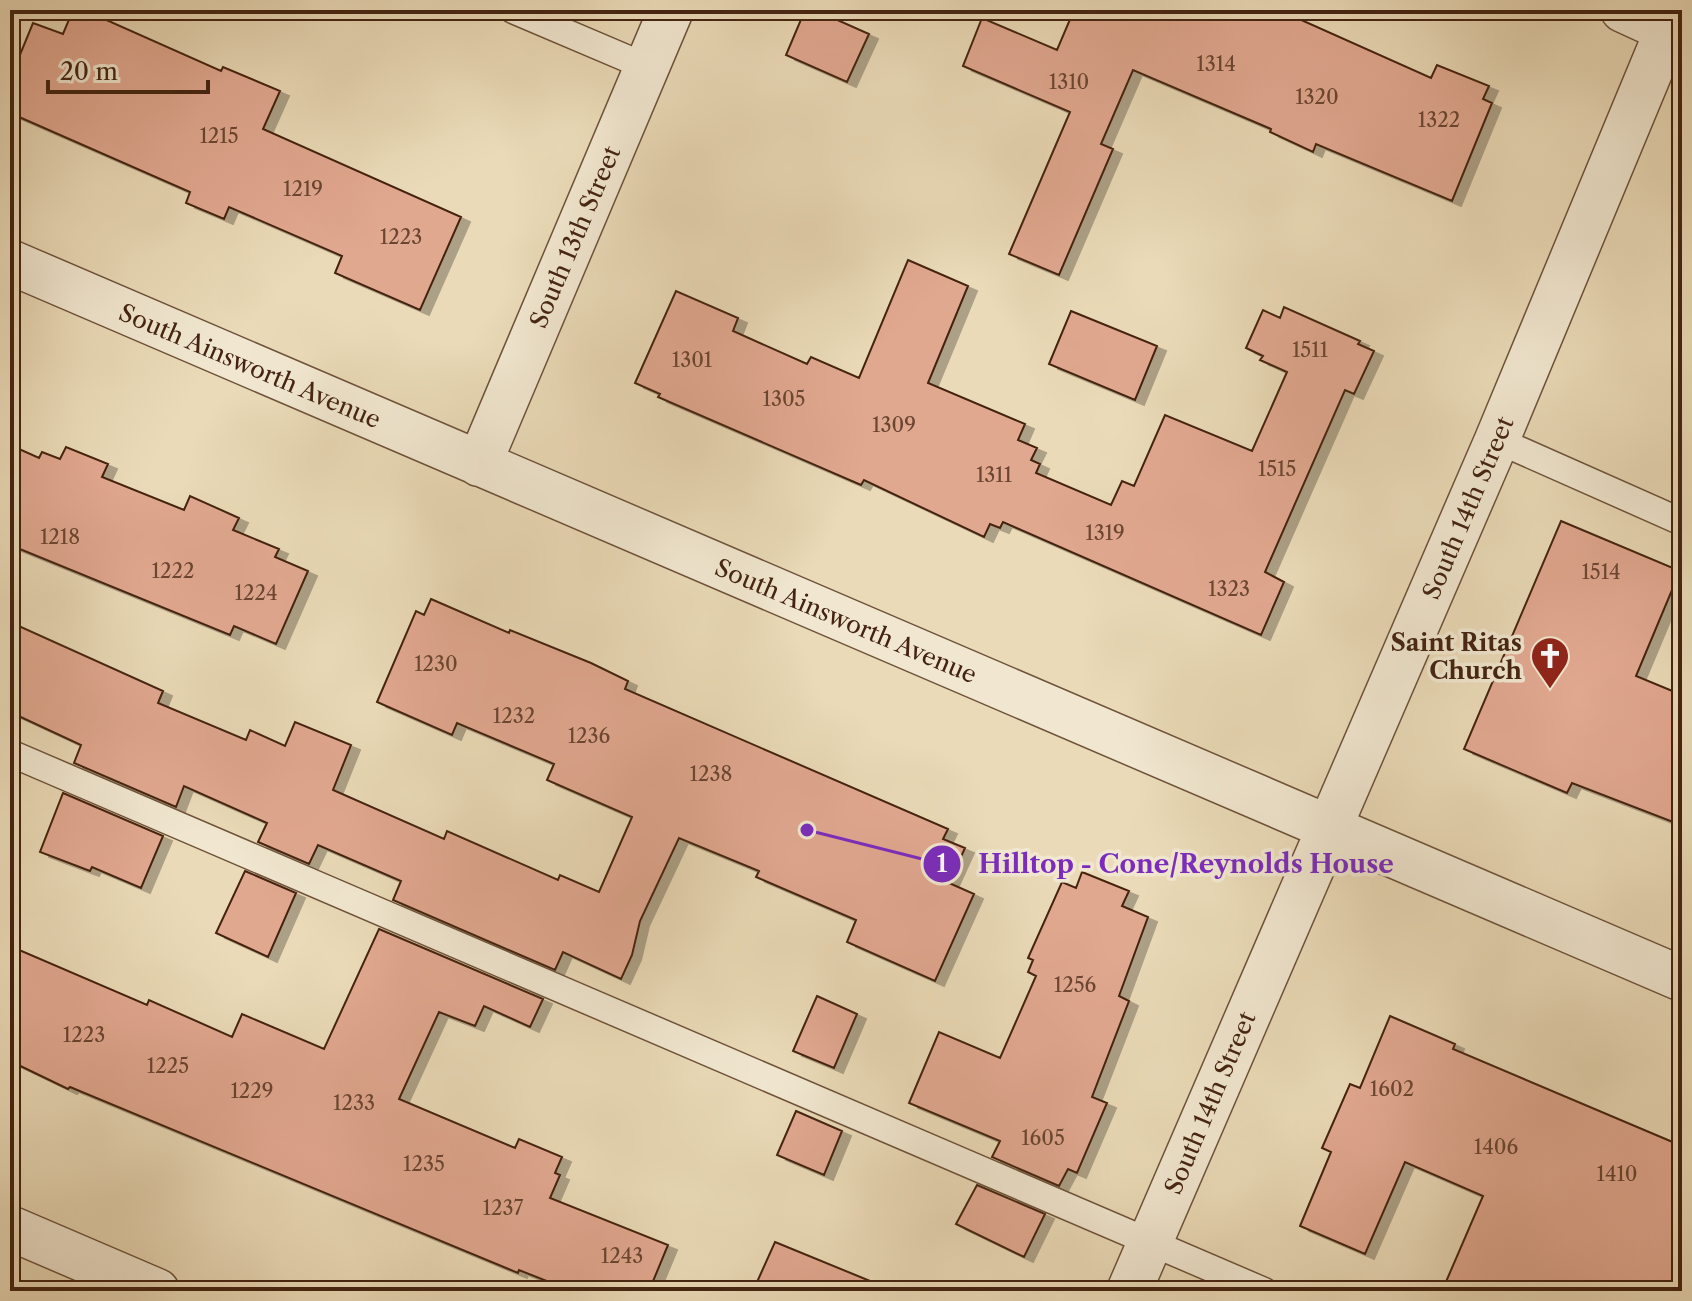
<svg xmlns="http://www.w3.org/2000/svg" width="1692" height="1301" viewBox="0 0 1692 1301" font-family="'Libre Caslon Text',serif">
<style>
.building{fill:#e1a890;stroke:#442411;stroke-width:2;filter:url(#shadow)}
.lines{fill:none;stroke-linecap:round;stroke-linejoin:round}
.lane-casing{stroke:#6e523a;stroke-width:29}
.street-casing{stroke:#6e523a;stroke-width:47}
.lane{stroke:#f1e7d0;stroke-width:26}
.street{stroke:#f1e7d0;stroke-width:44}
.labels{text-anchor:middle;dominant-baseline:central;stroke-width:7;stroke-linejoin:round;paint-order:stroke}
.number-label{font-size:20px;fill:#6b4531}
.street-label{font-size:24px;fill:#442411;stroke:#f1e7d0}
.poi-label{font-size:24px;font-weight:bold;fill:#442411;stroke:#f1e7d0;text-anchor:end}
.leader{fill:none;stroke:#7b2cbf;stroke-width:3}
.callout-dot{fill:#7b2cbf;stroke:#f1e7d0;stroke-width:3}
.mark-label{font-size:24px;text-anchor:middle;font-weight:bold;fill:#fff}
.callout-label{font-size:26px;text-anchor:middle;font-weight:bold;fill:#7b2cbf;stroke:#f1e7d0;stroke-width:7;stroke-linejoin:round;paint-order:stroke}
</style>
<defs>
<filter id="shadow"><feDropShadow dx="9" dy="5" stdDeviation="0" flood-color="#0004"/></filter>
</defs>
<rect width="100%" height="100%" fill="#eadab7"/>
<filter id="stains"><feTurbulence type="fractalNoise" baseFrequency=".0025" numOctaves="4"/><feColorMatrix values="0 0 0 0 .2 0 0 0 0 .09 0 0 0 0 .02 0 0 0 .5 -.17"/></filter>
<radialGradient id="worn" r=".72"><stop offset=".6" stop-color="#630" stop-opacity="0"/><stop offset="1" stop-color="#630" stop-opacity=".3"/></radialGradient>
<!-- building -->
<path class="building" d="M73 10H84L221 71 223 67 280 91 263 129 461 217 420 310 335 273 342 256 229 207 224 219 186 203 190 192 10 113V79L33 23 63 34Z
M805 10H815L869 34 847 82 786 55Z
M1074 10H1279L1431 78 1437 65 1489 86 1483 99 1492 103 1452 201 1316 144 1313 152 1270 132 1271 129 1133 70 1101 144 1113 149 1059 275 1009 254 1070 112 963 66 982 18 1057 50Z
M908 260 968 286 928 383 1025 424 1018 440 1037 448 1031 460 1040 464 1036 473 1111 505 1122 481 1134 486 1165 415 1252 451 1287 372 1260 360 1263 356 1246 348 1263 310 1280 318 1284 307 1360 341 1358 344 1374 351 1354 394 1345 390 1265 572 1284 582 1261 635 1003 522 1000 528 990 524 984 537 864 480 861 485 658 397 660 394 635 383 676 291 738 318 733 331 807 364 811 357 859 378Z
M1071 311 1157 346 1135 400 1049 364Z
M10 445 39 458 42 452 60 459 66 447 108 464 102 477 184 510 190 496 239 518 233 530 279 549 275 557 308 571 276 644 234 626 230 635 10 545Z
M1561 521 1680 571 1636 676 1682 695V799L1673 822 1572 783 1567 793 1464 749Z
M431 599 509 633 510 630 591 663 628 681 625 689 948 829 943 839 965 848 949 883 974 894 935 981 847 942 856 920 756 877 759 871 679 838 640 921 632 955 621 979 563 952 555 970 393 900 401 881 318 845 309 864 258 842 267 823 184 786 176 807 74 763 81 745 10 712V622L163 691 158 703 246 740 250 730 285 746 295 722 351 745 333 790 444 839 447 831 558 880 560 875 599 892 632 817 547 780 554 764 457 723 452 735 377 702 416 611 424 615Z
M63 793 163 836 141 888 92 867 90 871 40 852Z
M245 871 296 893 268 957 216 933Z
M1082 872 1129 891 1122 906 1148 917 1119 996 1129 1001 1092 1097 1107 1103 1077 1173 1068 1169 1059 1186 992 1157 1000 1141 909 1103 939 1032 1000 1058 1036 976 1028 972 1033 960 1028 958 1062 882 1076 888Z
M379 929 543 999 530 1027 484 1006 475 1026 439 1012 399 1099 515 1148 519 1139 562 1157 555 1173 560 1175 550 1198 668 1245 649 1291H572L519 1270 518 1273 70 1087 68 1089 10 1061V946L147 1005 149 1000 232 1037 242 1014 324 1049Z
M817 996 857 1014 834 1068 793 1051Z
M1390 1016 1455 1044 1453 1049 1682 1146V1291H1442L1483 1196 1405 1162 1365 1254 1300 1226 1331 1152 1322 1148 1350 1084 1360 1088Z
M796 1111 842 1131 824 1175 777 1155Z
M977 1185 1045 1214 1024 1257 956 1224Z
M775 1242 892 1290V1291H753Z"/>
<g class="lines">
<defs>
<path id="lane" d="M513 10 647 67
M1497 440 1682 522
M10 753 1264 1291"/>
<path id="street" d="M1623 10 1682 37
M10 262 1682 979
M479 464 671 10
M10 1228 157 1291
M1129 1291 1497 440 1667 31"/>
</defs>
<!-- lane casing -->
<use href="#lane" class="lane-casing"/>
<!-- street casing -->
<use href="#street" class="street-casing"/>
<!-- lane -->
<use href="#lane" class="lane"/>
<!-- street -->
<use href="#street" class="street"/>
</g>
<!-- icons -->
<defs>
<symbol id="church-pin" viewBox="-11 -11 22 30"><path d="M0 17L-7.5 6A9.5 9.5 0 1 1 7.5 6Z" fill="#8f2418" stroke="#f1e7d0"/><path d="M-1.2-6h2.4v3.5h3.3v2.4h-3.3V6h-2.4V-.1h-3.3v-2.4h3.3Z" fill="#fff"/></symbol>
</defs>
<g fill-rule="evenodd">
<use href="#church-pin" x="1528" y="634" width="44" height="60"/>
</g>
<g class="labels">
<!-- number labels -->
<g class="number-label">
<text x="1216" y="64">1314</text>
<text x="1069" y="82">1310</text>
<text x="1317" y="97">1320</text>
<text x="1439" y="120">1322</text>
<text x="219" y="136">1215</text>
<text x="303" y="189">1219</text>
<text x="401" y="237">1223</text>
<text x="1310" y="350">1511</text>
<text x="692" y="360">1301</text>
<text x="784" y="399">1305</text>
<text x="894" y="425">1309</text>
<text x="1277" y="469">1515</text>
<text x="994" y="475">1311</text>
<text x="1105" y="533">1319</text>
<text x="60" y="537">1218</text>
<text x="173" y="571">1222</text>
<text x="1601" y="572">1514</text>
<text x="1229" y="589">1323</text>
<text x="256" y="593">1224</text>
<text x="436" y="664">1230</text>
<text x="514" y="716">1232</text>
<text x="589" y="736">1236</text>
<text x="711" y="774">1238</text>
<text x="1075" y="985">1256</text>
<text x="84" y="1035">1223</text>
<text x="168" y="1066">1225</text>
<text x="1392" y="1089">1602</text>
<text x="252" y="1091">1229</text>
<text x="354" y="1103">1233</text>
<text x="1043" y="1138">1605</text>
<text x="1496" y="1147">1406</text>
<text x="424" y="1164">1235</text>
<text x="1617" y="1174">1410</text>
<text x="503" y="1208">1237</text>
<text x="622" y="1256">1243</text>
</g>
<!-- street labels -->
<g class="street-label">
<text transform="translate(575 237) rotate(-67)">South 13th Street</text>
<text transform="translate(250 366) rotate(23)">South Ainsworth Avenue</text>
<text transform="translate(1468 508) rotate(-67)">South 14th Street</text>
<text transform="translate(846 621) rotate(23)">South Ainsworth Avenue</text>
<text transform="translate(1210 1103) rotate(-67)">South 14th Street</text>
</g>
<!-- poi labels -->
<g class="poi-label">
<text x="1522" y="642">Saint Ritas<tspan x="1522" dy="28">Church</tspan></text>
</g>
</g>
<!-- callouts -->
<path class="leader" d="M807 830L942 864"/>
<g class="callout-dot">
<circle cx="807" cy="830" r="8"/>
<circle cx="942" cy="864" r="20"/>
</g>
<g class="mark-label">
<text x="942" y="872">1</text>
</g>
<g class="callout-label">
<text x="1186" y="873">Hilltop - Cone/Reynolds House</text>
</g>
<!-- margin -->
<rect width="1692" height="1301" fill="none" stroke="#eadab7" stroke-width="40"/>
<rect x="12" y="12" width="1668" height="1277" fill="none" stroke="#442411" stroke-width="4"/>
<rect x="20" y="20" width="1652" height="1261" fill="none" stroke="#442411" stroke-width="2"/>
<!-- scale -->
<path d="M48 80v12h160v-12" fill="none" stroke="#442411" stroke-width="4"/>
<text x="60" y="80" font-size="24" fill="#442411" stroke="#f1e7d0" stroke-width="6" paint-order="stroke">20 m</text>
<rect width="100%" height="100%" filter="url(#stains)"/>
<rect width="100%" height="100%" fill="url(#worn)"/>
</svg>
